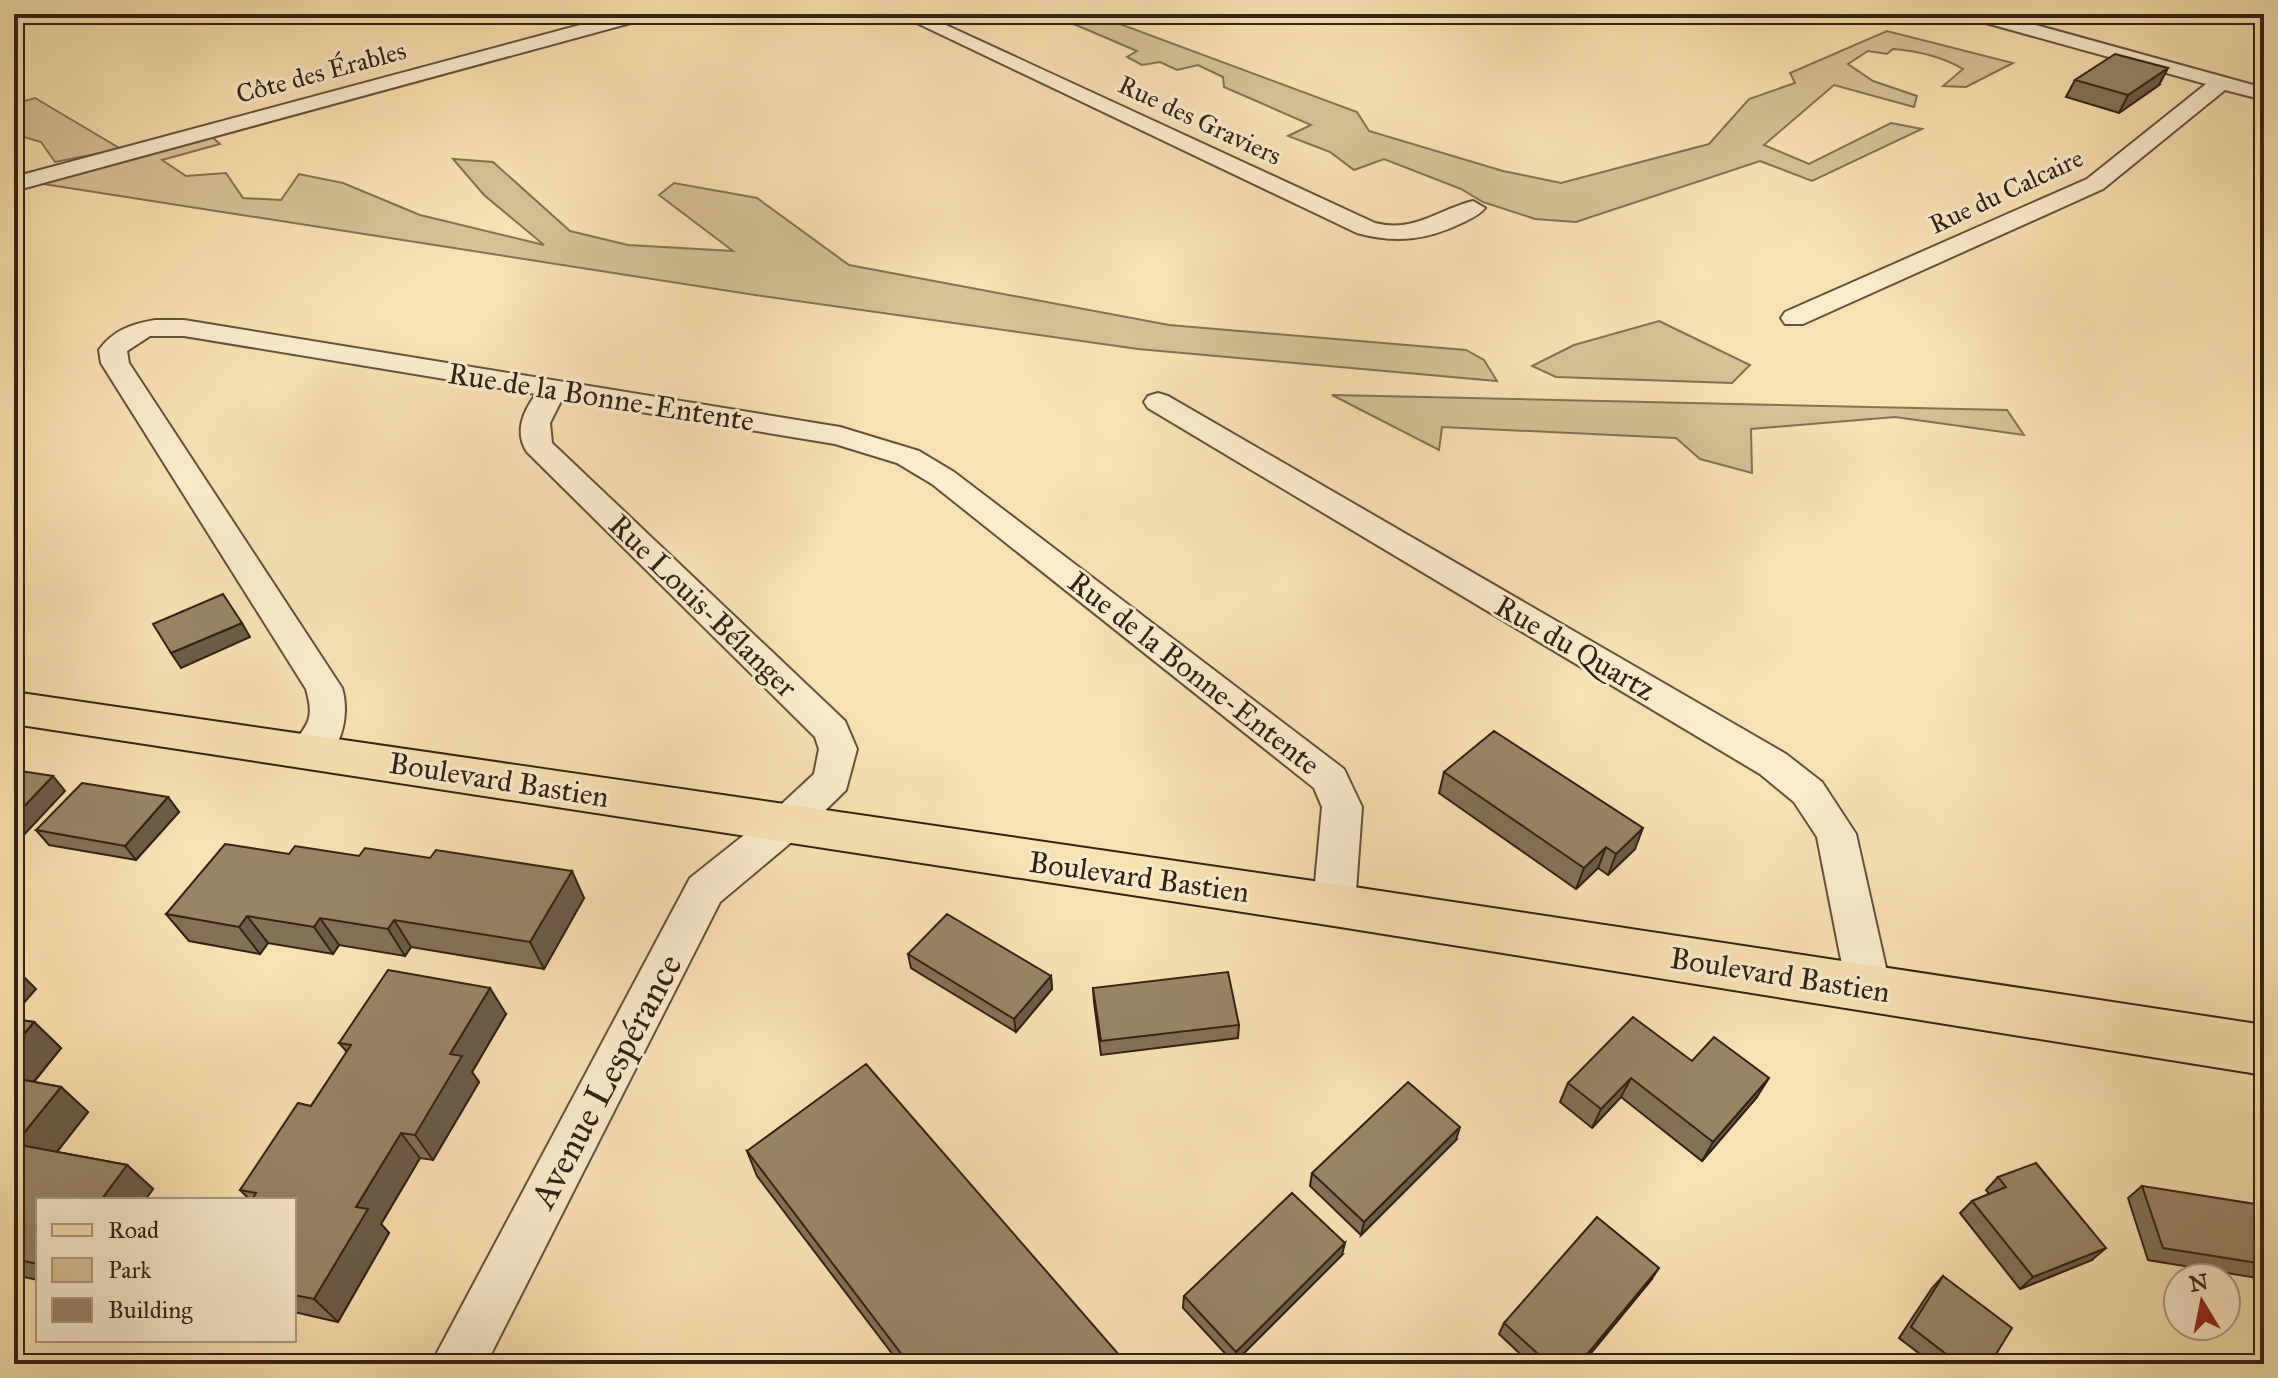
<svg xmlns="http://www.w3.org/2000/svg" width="2278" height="1378" viewBox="0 0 2278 1378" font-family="'IM FELL Great Primer',serif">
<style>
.green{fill:#d7c196;stroke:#847254;stroke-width:2}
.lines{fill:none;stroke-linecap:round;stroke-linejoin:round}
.minor-casing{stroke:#64523a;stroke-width:4}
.major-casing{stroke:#322212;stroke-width:4}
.minor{fill:#fbeccc;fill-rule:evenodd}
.major{fill:#f9e1b1;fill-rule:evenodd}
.wall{fill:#847257;stroke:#322212;stroke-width:2}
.shaded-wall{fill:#6b5d47;stroke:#322212;stroke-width:2}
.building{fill:#998565;stroke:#322212;stroke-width:2}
.labels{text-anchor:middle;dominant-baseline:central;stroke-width:6;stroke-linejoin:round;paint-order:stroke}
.far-street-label{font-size:26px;fill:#322212;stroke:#fbeccc}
.street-label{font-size:30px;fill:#322212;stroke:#fbeccc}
.near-street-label{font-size:36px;fill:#322212;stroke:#fbeccc}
</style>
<rect width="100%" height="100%" fill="#f9e1b1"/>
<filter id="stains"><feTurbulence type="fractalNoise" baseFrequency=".0025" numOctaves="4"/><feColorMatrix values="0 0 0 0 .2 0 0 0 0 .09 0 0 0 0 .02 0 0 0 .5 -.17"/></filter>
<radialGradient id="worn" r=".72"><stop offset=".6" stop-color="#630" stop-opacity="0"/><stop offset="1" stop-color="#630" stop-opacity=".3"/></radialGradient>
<!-- green -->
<path class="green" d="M1033 14H1093L1357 112 1369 131 1503 171 1561 183 1709 144 1749 99 1795 83 1790 73 1887 31 2013 63 1966 87 1943 86 1963 69C1941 56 1918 51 1893 49L1887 54 1868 51 1848 64 1873 81 1917 96 1914 107 1834 85 1764 145 1809 164 1891 123 1922 129 1812 181 1760 161 1576 222 1535 219 1483 202 1461 189 1384 159 1354 170 1330 152 1288 136 1311 125 1224 87 1223 77 1198 65 1177 70 1160 62 1142 65 1127 57 1137 51 1076 25Z
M35 98 121 149 55 162 41 142 14 134V104Z
M210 135 220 144 162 160 186 176 226 173 243 198 281 200 299 174 343 183 420 215 544 245 484 195 453 159 493 162 570 231 628 245 733 251 659 195 674 183 757 198 849 265 1169 325 1466 350 1484 360 1497 381 1138 349 755 295 37 183Z
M1659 321 1750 365 1732 383 1556 377 1532 366 1574 345Z
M1332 395 2007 410 2024 435 1895 417 1751 429 1752 473 1700 459 1676 438 1442 427 1439 450Z"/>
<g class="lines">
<defs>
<path id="minor" d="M621 14H651L649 18 14 191V177Z
M898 14H922L1375 223C1414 233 1437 210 1473 201L1485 208C1479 215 1472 218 1464 222 1427 240 1397 244 1357 233Z
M1966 14H1996L2264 88V100L2225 90 2103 189 1803 324H1785L1781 318 1785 312 2087 179 2206 84 1968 18Z
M155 320H184L840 427 919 451 954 472 1344 769 1362 807 1355 905 1349 917 1334 922 1319 917 1313 905 1322 807 1314 788 932 484 897 463 835 444 562 399 550 423 552 443 845 721 857 749 846 790 800 835 720 902 486 1364H431L690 878 772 813 814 774 819 749 815 737 527 452C514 432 523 412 536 394L184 336H150L127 351 129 363 342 688C352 720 337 774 295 761L289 751C305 724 316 724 306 689L101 363 99 350C113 330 132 324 155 320Z
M1158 393 1168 396 1786 754 1822 782 1856 834 1891 990 1884 1003 1869 1009 1854 1003 1847 990 1817 837 1794 802 1760 774 1148 408 1144 402 1148 396Z"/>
<path id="major" d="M14 692 1334 884 2264 1025V1075L1334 926 14 724Z"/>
</defs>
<!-- minor casing -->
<use href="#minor" class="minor-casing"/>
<!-- major casing -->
<use href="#major" class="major-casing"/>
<!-- minor -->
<use href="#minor" class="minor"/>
<!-- major -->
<use href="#major" class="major"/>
</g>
<!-- wall -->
<path class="wall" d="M2075 80 2159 85 2119 113 2066 97Z
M1444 772 1635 849 1608 875 1598 868 1576 889 1439 793Z
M168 797 179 812 136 860 49 845 36 830Z
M289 854 359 856 584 898 544 969 411 947 405 956 339 945 333 954 268 943 260 954 189 941 166 914Z
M908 954 1051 976 1052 989 1016 1032 911 968Z
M1093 988 1239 1025 1238 1038 1101 1055 1094 1002Z
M506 1014 472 1072 479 1082 433 1160 420 1158 381 1224 389 1233 338 1322 294 1312V1200H250L240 1190 311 1106 347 1052 339 1043Z
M14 1019 34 1022 61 1048 34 1082 61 1087 88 1112 57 1152 127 1165 153 1189 145 1200H38V1280L14 1275Z
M1692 1061 1757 1097 1702 1161 1621 1097 1592 1128 1560 1102 1568 1083Z
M1456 1140 1361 1235 1310 1186 1312 1173Z
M747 1151 1127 1364H900L757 1176Z
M1998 1177 2092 1260 2020 1289 1960 1213 1972 1201 1989 1194 1986 1190Z
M2142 1186 2264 1227V1278L2263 1279 2148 1260 2128 1198Z
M1342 1255 1234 1363 1183 1308 1184 1296Z
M1943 1276 1990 1364H1933L1899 1338 1932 1288Z
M1651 1280 1582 1364H1531L1499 1334 1504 1323Z"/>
<!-- shaded-wall -->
<path class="shaded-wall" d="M2168 68 2159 85 2119 113 2128 95Z
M242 623 250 637 181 668 171 653Z
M53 776 65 791 20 839 14 833V817Z
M168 797 179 812 136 860 125 846Z
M1643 828 1635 849 1608 875 1616 854Z
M1606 847 1598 868 1576 889 1584 868Z
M572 871 584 898 544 969 530 942Z
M247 916 268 943 260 954 239 927Z
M320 918 339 945 333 954 314 927Z
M394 920 411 947 405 956 388 929Z
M14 967 36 989 14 1014Z
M1051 976 1052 989 1016 1032 1014 1019Z
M490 988 506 1014 472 1072 479 1082 433 1160 415 1135 450 1054Z
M34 1022 61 1048 19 1100 14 1095V1046Z
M1631 1078 1621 1097 1592 1128 1601 1109Z
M1769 1078 1757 1097 1702 1161 1713 1142Z
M61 1087 88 1112 44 1168 15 1144Z
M1460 1127 1456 1140 1361 1235 1364 1222Z
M401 1133 420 1158 381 1224 389 1233 338 1322 314 1299 356 1207Z
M127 1165 153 1189 145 1200H101Z
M1345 1243 1342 1255 1234 1363 1236 1352Z
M2106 1248 2092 1260 2020 1289 2033 1277Z
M1659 1268 1651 1280 1582 1364H1579Z"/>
<!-- building -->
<path class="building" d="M2115 54 2168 68 2128 95 2075 80Z
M223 594 242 623 171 653 153 624Z
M1494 731 1643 828 1616 854 1606 847 1584 868 1444 772Z
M14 770 53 776 14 817Z
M82 783 168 797 125 846 36 830Z
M225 844 289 854 295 846 359 856 365 848 430 858 436 850 572 871 530 942 394 920 388 929 320 918 314 927 247 916 239 927 166 914Z
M947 914 1051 976 1014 1019 908 954Z
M388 970 490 988 450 1054 462 1056 415 1135 401 1133 356 1207 368 1209 314 1299 294 1295V1200H252L256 1193 240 1190 298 1103 311 1106 351 1045 339 1043Z
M1228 972 1239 1025 1101 1041 1093 988Z
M1633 1017 1692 1061 1714 1037 1769 1078 1713 1142 1631 1078 1601 1109 1568 1083Z
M14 1019 34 1022 14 1046Z
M866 1064 1127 1364H909L747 1151Z
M14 1078 61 1087 15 1144 127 1165 101 1200H38V1264L14 1259Z
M1408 1082 1460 1127 1364 1222 1312 1173Z
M2036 1163 2106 1248 2033 1277 1972 1201 2006 1187 1998 1177Z
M2142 1186 2255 1204 2264 1227V1264L2163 1248Z
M1292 1193 1345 1243 1236 1352 1184 1296Z
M1597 1217 1659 1268 1579 1364H1549L1504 1323Z
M1943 1276 2012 1328 1990 1364H1959L1911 1327Z
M1471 1355 1481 1364H1463Z
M1888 1358 1895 1364H1884Z"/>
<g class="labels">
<!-- far-street labels -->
<g class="far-street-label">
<text transform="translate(321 72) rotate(-15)">Côte des Érables</text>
<text transform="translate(1200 120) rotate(25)">Rue des Graviers</text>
<text transform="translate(2006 191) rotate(-25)">Rue du Calcaire</text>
</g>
<!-- street labels -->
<g class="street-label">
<text transform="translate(601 397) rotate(9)">Rue de la Bonne-Entente</text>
<text transform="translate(703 606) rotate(44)">Rue Louis-Bélanger</text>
<text transform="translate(1575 648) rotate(30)">Rue du Quartz</text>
<text transform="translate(1194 673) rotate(38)">Rue de la Bonne-Entente</text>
<text transform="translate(499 780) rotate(9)">Boulevard Bastien</text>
<text transform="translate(1139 877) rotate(8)">Boulevard Bastien</text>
<text transform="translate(1780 975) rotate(9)">Boulevard Bastien</text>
</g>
<!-- near-street labels -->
<g class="near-street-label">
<text transform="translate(606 1081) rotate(-62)">Avenue Lespérance</text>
</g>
</g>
<!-- margin -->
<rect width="2278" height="1378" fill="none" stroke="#f9e1b1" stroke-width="48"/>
<rect x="16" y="16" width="2246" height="1346" fill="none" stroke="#322212" stroke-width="4"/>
<rect x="24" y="24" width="2230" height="1330" fill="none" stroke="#322212" stroke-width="2"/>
<!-- legend -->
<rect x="36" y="1198" width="260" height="144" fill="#fbeccc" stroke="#ab9b82" stroke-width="2"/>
<rect x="52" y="1224" width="40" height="12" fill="#f9e1b1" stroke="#ab9b82" stroke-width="2"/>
<text x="108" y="1238" font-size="24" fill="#322212">Road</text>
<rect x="52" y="1258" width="40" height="24" fill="#d7c196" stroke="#ab9b82" stroke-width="2"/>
<text x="108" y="1278" font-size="24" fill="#322212">Park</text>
<rect x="52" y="1298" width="40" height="24" fill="#998565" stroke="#ab9b82" stroke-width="2"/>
<text x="108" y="1318" font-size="24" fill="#322212">Building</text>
<!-- north arrow -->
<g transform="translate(2202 1302) rotate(350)"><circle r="38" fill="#fbeccc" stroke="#ab9b82" stroke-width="2"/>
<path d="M0-6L14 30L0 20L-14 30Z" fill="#8f2418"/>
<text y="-12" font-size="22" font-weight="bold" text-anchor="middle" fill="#322212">N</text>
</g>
<rect width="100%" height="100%" filter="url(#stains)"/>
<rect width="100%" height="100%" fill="url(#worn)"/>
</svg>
